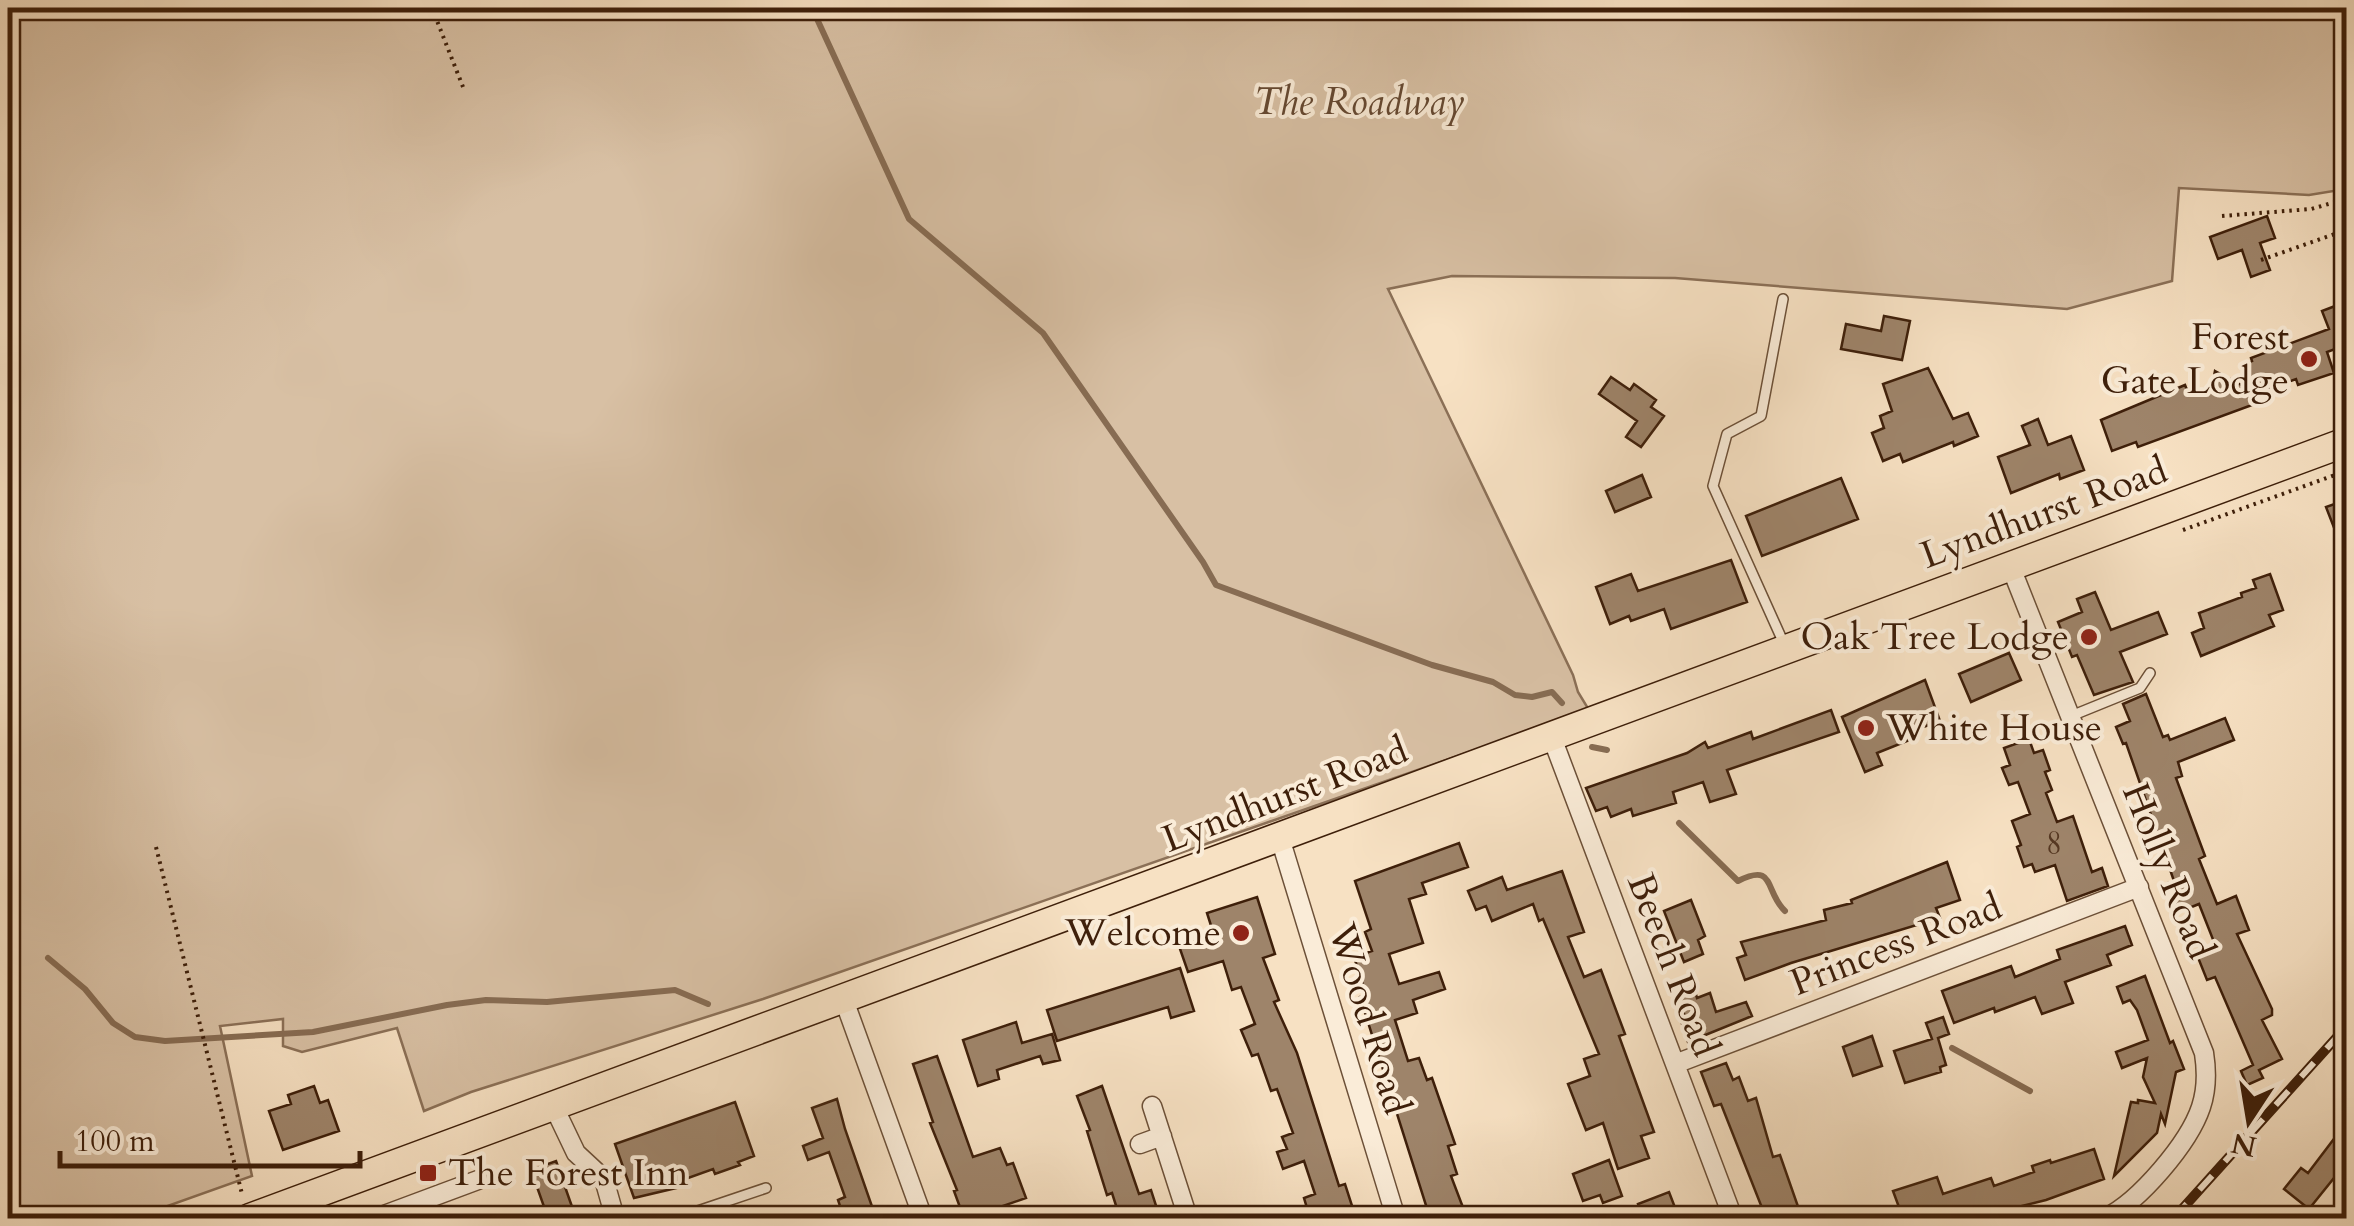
<svg xmlns="http://www.w3.org/2000/svg" width="2354" height="1226" viewBox="0 0 2354 1226" font-family="Cardo,serif">
<style>
.green{fill:#d8c0a4;stroke:#8b7057;stroke-width:2.5}
.lines{fill:none;stroke-linecap:round;stroke-linejoin:round}
.stream{stroke:#876c53;stroke-width:6}
.building{fill:#9e846a;stroke:#3e1f0a;stroke-width:2.5}
.service-casing{stroke:#6c5038;stroke-width:12}
.minor-casing{stroke:#6c5038;stroke-width:21}
.primary-casing{stroke:#3e1f0a;stroke-width:31}
.path{stroke:#3e1f0a;stroke-width:4;stroke-dasharray:2.5 5;stroke-linecap:butt}
.service{stroke:#faecd8;stroke-width:9}
.minor{stroke:#faecd8;stroke-width:18}
.primary{stroke:#f7e1c3;stroke-width:28}
.rail-casing{stroke:#3e1f0a;stroke-width:10}
.rail{stroke:#faecd8;stroke-width:6;stroke-dasharray:19;stroke-linecap:butt}
.poi-dot{fill:#8f2418;stroke:#faecd8;stroke-width:4}
.labels{text-anchor:middle;dominant-baseline:central;stroke-width:8;stroke-linejoin:round;paint-order:stroke}
.number-label{font-size:32px;fill:#563822}
.park-label{font-size:38px;font-style:italic;fill:#644730;stroke:#faecd8}
.poi-label{font-size:38px;fill:#3e1f0a;stroke:#faecd8;text-anchor:end}
.street-label{font-size:38px;fill:#3e1f0a;stroke:#faecd8}
</style>
<rect width="100%" height="100%" fill="#f7e1c3"/>
<filter id="stains"><feTurbulence type="fractalNoise" baseFrequency=".002" numOctaves="4"/><feColorMatrix values="0 0 0 0 .2 0 0 0 0 .09 0 0 0 0 .02 0 0 0 .5 -.17"/></filter>
<radialGradient id="worn" r=".72"><stop offset=".6" stop-color="#630" stop-opacity="0"/><stop offset="1" stop-color="#630" stop-opacity=".3"/></radialGradient>
<!-- green -->
<path class="green" d="M8 8H2338L2346 13V189L2309 195 2179 188 2172 281 2067 309 1675 278 1452 276 1388 289 1573 675 1578 692 1589 710 763 999 471 1092 424 1111 397 1028 302 1052 283 1046V1019L220 1026 252 1176 134 1218H8Z"/>
<g class="lines">
<!-- stream -->
<path class="stream" d="M812 8 909 219 1043 333 1203 562 1216 585 1432 665 1493 682 1515 695 1532 697 1552 692 1562 703
M1592 747 1607 750
M1679 823 1738 881C1776 862 1764 891 1785 911
M48 958 85 989 113 1023 135 1037 165 1041 313 1032 447 1005 486 1000 547 1002 675 990 708 1004
M1952 1048 2030 1091"/>
</g>
<!-- building -->
<path class="building" d="M2267 216 2275 238 2260 243 2270 270 2251 277 2242 250 2218 259 2210 237Z
M2343 303 2346 313V345L2327 352 2334 373 2298 385 2296 379 2251 395 2241 365 2252 361 2251 358 2329 329 2322 311Z
M1884 316 1910 321 1902 360 1841 349 1846 324 1881 331Z
M1928 368 1953 419 1968 413 1978 436 1954 446 1953 442 1903 462 1900 454 1883 461 1872 433 1884 428 1880 416 1892 411 1883 384Z
M2215 371 2245 387 2252 405 2138 447 2136 442 2112 451 2101 420 2185 385 2189 395 2212 386Z
M1611 377 1630 390 1634 384 1656 400 1651 407 1664 416 1641 447 1626 437 1637 421 1599 394Z
M2038 419 2048 445 2071 436 2084 470 2060 479 2059 474 2011 493 1998 457 2030 445 2022 426Z
M1642 475 1651 497 1615 512 1606 491Z
M1841 478 1858 519 1762 556 1746 516Z
M2346 500V556H2345L2326 507Z
M1731 560 1747 602 1671 629 1664 609 1631 621 1629 616 1610 624 1596 587 1631 574 1638 591Z
M2270 574 2283 610 2269 615 2274 626 2201 656 2192 633 2204 628 2199 613 2242 597 2241 593 2256 588 2253 580Z
M2095 592 2111 630 2158 612 2167 634 2120 652 2133 682 2094 695 2077 655 2072 657 2058 622 2082 612 2077 599Z
M2009 653 2021 680 1971 702 1959 674Z
M1925 680 1940 721 1915 730 1917 737 1877 753 1882 765 1865 772 1842 717Z
M2146 694 2163 737 2168 735 2170 740 2225 718 2234 740 2178 762 2182 776 2176 778 2205 856 2199 859 2217 904 2236 896 2249 930 2237 934 2272 1009V1015L2262 1020 2282 1059 2259 1070 2263 1078 2247 1085 2241 1071 2253 1065 2215 977 2207 980 2197 955 2216 947 2199 904 2179 912 2168 883 2174 881 2126 743 2123 744 2116 727 2130 721 2123 704Z
M1831 710 1839 732 1727 770 1736 794 1710 802 1703 782 1673 792 1676 803 1633 816 1631 809 1611 817 1607 807 1596 811 1586 788 1687 753 1705 742 1708 748 1751 732 1753 739Z
M2029 739 2034 753 2043 750 2050 770 2045 772 2052 790 2046 793 2057 822 2073 816 2092 872 2102 868 2108 886 2067 901 2055 865 2035 872 2032 864 2024 867 2017 847 2021 845 2012 821 2030 814 2018 782 2009 785 2002 768 2010 765 2004 748Z
M1459 843 1468 867 1422 883 1426 894 1409 899 1423 943 1389 954 1399 984 1439 972 1445 989 1413 1000 1417 1013 1395 1020 1408 1061 1419 1058 1427 1080 1432 1078 1455 1144 1448 1146 1457 1174 1451 1176 1467 1218H1430L1360 997 1366 994 1354 957 1372 951 1365 932 1371 929 1355 881Z
M1947 862 1960 900 1936 908 1940 918 1791 963 1745 980 1737 958 1746 955 1741 942 1826 920 1824 910 1852 903 1851 900Z
M1562 871 1584 932 1568 937 1584 977 1601 970 1625 1034 1619 1036 1654 1132 1641 1136 1649 1158 1618 1169 1603 1123 1586 1130 1568 1084 1590 1076 1584 1059 1599 1054 1543 919 1539 921 1533 904 1492 921 1486 906 1476 910 1468 891 1502 877 1507 890Z
M1257 897 1275 954 1263 958 1279 1000 1274 1002 1297 1053 1339 1186 1345 1184 1354 1212 1335 1218H1310L1304 1198 1315 1194 1304 1161 1283 1169 1277 1152 1287 1149 1282 1137 1293 1133 1277 1089 1271 1091 1258 1054 1252 1056 1241 1030 1255 1024 1241 987 1232 990 1223 961 1188 972 1179 946 1214 935 1207 913Z
M1691 900 1705 936 1698 940 1703 954 1684 962 1664 911Z
M2125 926 2132 945 2107 955 2111 965 2065 982 2073 1003 2042 1014 2035 997 1995 1012 1994 1008 1954 1023 1942 991 2011 966 2015 977 2060 959 2057 950Z
M1180 968 1194 1011 1171 1018 1168 1007 1057 1041 1047 1010Z
M2145 976 2170 1043 2173 1041 2184 1069 2176 1072 2165 1124 2161 1114 2157 1133 2114 1176 2131 1102 2138 1103V1100L2155 1103 2143 1077 2147 1058 2122 1068 2116 1052 2148 1040 2137 1010 2130 1000 2123 1003 2117 987Z
M1695 991 1697 998 1710 993 1716 1012 1746 1002 1752 1016 1688 1042 1682 1024 1687 1022 1678 997Z
M1943 1017 1949 1034 1938 1038 1946 1065 1940 1067 1941 1072 1905 1083 1894 1051 1932 1039 1926 1023Z
M1016 1022 1022 1043 1052 1034 1060 1060 1043 1064 1040 1056 997 1070 999 1079 978 1086 963 1040Z
M1872 1036 1882 1066 1853 1076 1843 1047Z
M937 1056 973 1157 1000 1148 1007 1165 1013 1163 1026 1198 997 1208 1001 1218H964L961 1210 954 1191 957 1190 930 1123 933 1122 913 1064Z
M1726 1063 1733 1080 1739 1077 1748 1101 1756 1098 1773 1157 1780 1155 1802 1218H1766L1721 1104 1714 1106 1701 1072Z
M314 1086 320 1103 328 1100 339 1131 283 1150 269 1111 291 1104 288 1095Z
M1102 1086 1139 1194 1151 1190 1160 1218H1120L1112 1193 1107 1195 1087 1131 1090 1130 1077 1096Z
M837 1099 845 1129 876 1218H844L838 1200 845 1197 829 1152 808 1160 803 1146 823 1138 812 1108Z
M735 1102 754 1156 738 1162 740 1165 715 1174 713 1169 674 1183 676 1188 634 1198 615 1144Z
M2346 1123V1174L2340 1182 2334 1178 2309 1209 2284 1189 2301 1168 2308 1173Z
M2094 1149 2104 1179 2046 1200 1989 1214 1988 1211 1963 1218 1961 1214 1948 1218H1903L1893 1191 1937 1177 1943 1194 1991 1178 1994 1186 2034 1172 2032 1166 2050 1160 2051 1163Z
M1609 1160 1622 1196 1603 1203 1600 1195 1583 1201 1573 1174Z
M556 1161 564 1184 576 1218H548L531 1170Z
M1669 1192 1679 1218H1643L1638 1204Z"/>
<g class="lines">
<defs>
<path id="service" d="M1783 299 1761 416 1727 434 1713 486 1785 646
M2071 716 2140 688 2150 673
M624 1218 650 1214 664 1218
M677 1218 766 1188"/>
<path id="minor" d="M2010 565 2204 1053C2207 1072 2207 1089 2201 1107 2189 1143 2139 1202 2105 1218
M1551 735 1733 1218
M1280 838 1396 1218
M844 1000 923 1218
M1675 1064 2139 887
M1152 1106 1188 1218
M554 1107 576 1153 604 1179 615 1218
M1140 1144 1162 1136
M376 1218 478 1180
M2338 1218 2346 1216"/>
<path id="primary" d="M250 1218 2346 442"/>
</defs>
<!-- service casing -->
<use href="#service" class="service-casing"/>
<!-- minor casing -->
<use href="#minor" class="minor-casing"/>
<!-- primary casing -->
<use href="#primary" class="primary-casing"/>
<!-- path -->
<path class="path" d="M432 8 463 87
M2222 216 2311 209 2346 199
M2261 260 2346 230
M2183 530 2346 471
M156 847 242 1194"/>
<!-- service -->
<use href="#service" class="service"/>
<!-- minor -->
<use href="#minor" class="minor"/>
<!-- primary -->
<use href="#primary" class="primary"/>
<defs>
<path id="rail" d="M2174 1218 2346 1027"/>
</defs>
<!-- rail casing -->
<use href="#rail" class="rail-casing"/>
<!-- rail -->
<use href="#rail" class="rail"/>
</g>
<!-- markers -->
<g class="poi-dot">
<circle cx="2309" cy="359" r="10"/>
<circle cx="2089" cy="637" r="10"/>
<circle cx="1866" cy="728" r="10"/>
<circle cx="1241" cy="933" r="10"/>
<rect x="418" y="1163" width="20" height="20" rx="5"/>
</g>
<g class="labels">
<!-- number labels -->
<g class="number-label">
<text x="2054" y="844">8</text>
</g>
<!-- park labels -->
<g class="park-label">
<text x="1359" y="102">The Roadway</text>
</g>
<!-- poi labels -->
<g class="poi-label">
<text x="2289" y="337">Forest<tspan x="2289" dy="44">Gate Lodge</tspan></text>
<text x="2069" y="637">Oak Tree Lodge</text>
<text x="1886" y="728" text-anchor="start">White House</text>
<text x="1221" y="933">Welcome</text>
<text x="448" y="1173" text-anchor="start">The Forest Inn</text>
</g>
<!-- street labels -->
<g class="street-label">
<text transform="translate(2044 513) rotate(-20)">Lyndhurst Road</text>
<text transform="translate(1285 795) rotate(-21)">Lyndhurst Road</text>
<text transform="translate(2168 871) rotate(68)">Holly Road</text>
<text transform="translate(1896 945) rotate(-21)">Princess Road</text>
<text transform="translate(1673 965) rotate(69)">Beech Road</text>
<text transform="translate(1369 1019) rotate(73)">Wood Road</text>
</g>
</g>
<!-- margin -->
<rect width="2354" height="1226" fill="none" stroke="#f7e1c3" stroke-width="40"/>
<rect x="10" y="10" width="2334" height="1206" fill="none" stroke="#3e1f0a" stroke-width="5"/>
<rect x="20" y="20" width="2314" height="1186" fill="none" stroke="#3e1f0a" stroke-width="2.5"/>
<!-- north arrow -->
<g transform="translate(2249 1121) rotate(192)" stroke="#faecd8" stroke-width="8" paint-order="stroke">
<path d="M0-8L18 38L0 25L-18 38Z" fill="#3e1f0a"/>
<text y="-15" font-size="28" font-weight="bold" text-anchor="middle" fill="#3e1f0a">N</text>
</g>
<!-- scale -->
<path d="M60 1151v15h300v-15" fill="none" stroke="#3e1f0a" stroke-width="5"/>
<text x="75" y="1151" font-size="30" fill="#3e1f0a" stroke="#faecd8" stroke-width="8" paint-order="stroke">100 m</text>
<rect width="100%" height="100%" filter="url(#stains)"/>
<rect width="100%" height="100%" fill="url(#worn)"/>
</svg>
